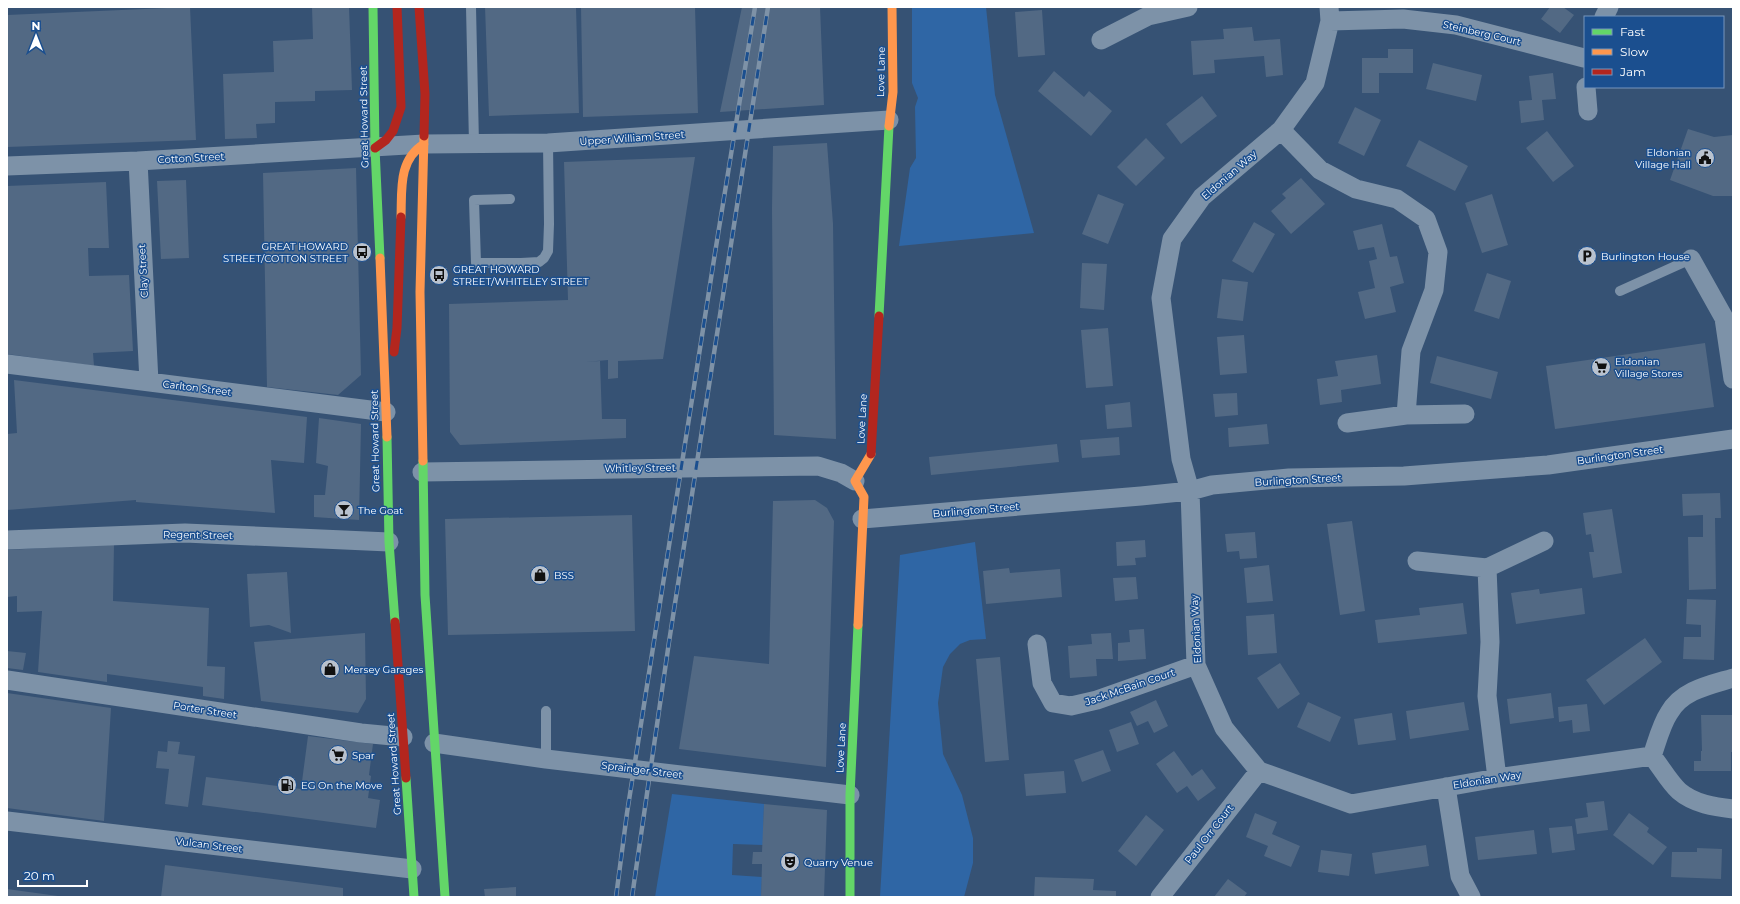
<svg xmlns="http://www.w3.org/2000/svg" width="1740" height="904" viewBox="0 0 1740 904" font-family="Montserrat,sans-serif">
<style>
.green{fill:#2f66a5}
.building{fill:#526984}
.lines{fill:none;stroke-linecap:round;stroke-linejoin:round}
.lane{stroke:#7d92a8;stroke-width:10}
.street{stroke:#7d92a8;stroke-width:19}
.fast{stroke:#63d668;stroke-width:9}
.slow{stroke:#ff974d;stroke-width:9}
.jam{stroke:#b3261e;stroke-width:9}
.rail-casing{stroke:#7e92a7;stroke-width:4.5}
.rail{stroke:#1b4f8f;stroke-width:3;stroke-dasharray:9;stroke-linecap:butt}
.labels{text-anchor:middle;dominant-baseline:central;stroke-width:3;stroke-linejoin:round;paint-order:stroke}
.street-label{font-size:10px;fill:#fff;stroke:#1b4f8f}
.poi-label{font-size:10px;fill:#fff;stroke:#1b4f8f;text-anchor:start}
</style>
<rect width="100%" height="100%" fill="#365274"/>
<!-- green -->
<path class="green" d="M912 7H986L995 95 1034 233 899 246 910 168 916 158 915 107 918 98 912 83Z
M975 542 986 639 970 640 960 644 950 654 943 667 938 703 943 754 962 795 973 838V863L964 897H880L900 555Z
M672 794 764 804 763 845 733 844 732 875 762 877 761 897H655Z"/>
<!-- building -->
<path class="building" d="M190 7 196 140 7 147V15Z
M312 7H349L352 90 315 91V101L275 102V123L256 124 257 138 225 139 223 74 274 72 273 41 313 39Z
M485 7H576L579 113 489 116Z
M581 7H695L698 113 583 117Z
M742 7H820L824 105 720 112Z
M1550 7H1563L1574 15 1560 33 1541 19Z
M1042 10 1045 55 1018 57 1015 12Z
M1252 27 1254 41 1280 39 1283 75 1266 77 1264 56 1214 60 1215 73 1193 75 1191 41 1224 39 1223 29Z
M1388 49H1413V73H1379V93H1362V58H1388Z
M1433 63 1482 75 1476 101 1426 89Z
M1054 71 1084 97 1089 91 1112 111 1091 136 1038 91Z
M1553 73 1556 99 1542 100 1544 120 1521 123 1519 101 1532 100 1529 76Z
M1202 96 1217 116 1181 144 1166 124Z
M1355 107 1381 120 1364 156 1338 143Z
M1688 129 1714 137 1733 135V196H1713L1670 180Z
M1547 131 1574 166 1553 182 1526 148Z
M1146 138 1165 158 1136 186 1117 167Z
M1419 140 1468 166 1455 191 1406 166Z
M827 143 833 224 836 439 774 435 772 209 773 146Z
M695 157 663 359 618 361V378L608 379V360L585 362 600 361 602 419H626V438L460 445 450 432 449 304 568 300 564 162Z
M356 168 361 375 338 395 267 387 263 173Z
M1301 178 1325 204 1291 234 1271 211 1286 198 1282 194Z
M186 180 189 258 161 259 157 181Z
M106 182 109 248H88L89 276 129 275 133 351 93 353 94 366 7 354V186Z
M1098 194 1124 204 1108 244 1082 234Z
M1492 194 1508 245 1482 253 1465 203Z
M1254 222 1275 234 1253 273 1232 261Z
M1382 224 1390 257 1397 256 1404 283 1390 287 1396 312 1365 319 1358 292 1375 288 1369 261 1377 259 1374 247 1358 250 1353 231Z
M1082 263 1107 264 1104 310 1080 308Z
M1487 273 1511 281 1499 319 1474 311Z
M1222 279 1248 282 1243 321 1217 318Z
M1108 328 1113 386 1086 388 1081 330Z
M1244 335 1247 373 1220 375 1217 337Z
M1705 343 1714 407 1555 429 1546 366Z
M1377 355 1381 384 1341 390 1342 402 1320 405 1317 379 1338 376 1335 361Z
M1437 356 1498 372 1491 399 1430 383Z
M14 380 307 417 304 463 271 460 275 513 136 502V500L7 510V434L17 433Z
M1237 393 1238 415 1215 417 1213 394Z
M1130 402 1132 427 1107 429 1105 405Z
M319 418 361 424 359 520 314 517V495H325L328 466 316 463Z
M1267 424 1269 444 1229 447 1228 428Z
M1119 437 1120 455 1082 458 1080 440Z
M1057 444 1059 462 931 475 929 457Z
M1720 493 1721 518H1715L1716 589 1689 590 1688 537H1703V515L1683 516 1682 494Z
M815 500 827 508 834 521 826 767 679 749 694 656 769 664 773 501Z
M1612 509 1622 573 1593 578 1589 552H1594L1591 534 1586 535 1583 513Z
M632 515 635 631 448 635 445 519Z
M1352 521 1365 611 1340 615 1327 524Z
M1255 532 1257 558 1240 559 1239 551 1227 552 1225 534Z
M1145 540 1146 557 1135 558 1136 565 1117 566 1116 542Z
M114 544 113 601 209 608 207 666 225 667 224 699 203 696V687L107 674V682L38 672 42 611 17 612V596L7 597V550Z
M1269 565 1273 601 1247 603 1244 568Z
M1009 568 1010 573 1060 569 1062 597 986 604 983 571Z
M287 572 291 633 269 625 250 627 247 574Z
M1136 577 1138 599 1115 601 1113 578Z
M1582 588 1585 614 1516 624 1511 593 1539 589 1540 594Z
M1687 599 1716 600 1714 660 1683 659 1684 637H1701V625L1686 624Z
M1463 603 1467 634 1378 643 1375 620 1420 615 1419 608Z
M1274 614 1277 653 1248 655 1246 616Z
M1144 629 1146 659 1118 661V643L1130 642 1129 630Z
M365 633 366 699 358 713 261 701 254 642Z
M1111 633 1113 659H1096L1097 676 1070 678 1068 646 1092 644 1091 634Z
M1645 638 1662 662 1604 705 1586 680Z
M7 651 26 653 23 670 7 668Z
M1000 657 1009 760 985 762 976 659Z
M1280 663 1300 694 1278 709 1257 678Z
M7 693 111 708 104 821 7 808Z
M1551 693 1554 718 1510 724 1507 699Z
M1156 700 1168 726 1154 733 1148 721 1137 726 1130 712Z
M1308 702 1341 717 1330 742 1297 727Z
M1464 702 1469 730 1410 739 1406 711Z
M1587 704 1590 731 1573 733 1572 720 1559 722 1558 707Z
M1392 713 1396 740 1358 745 1354 719Z
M1701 715H1732L1733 752H1731V771H1694V761H1701V751H1702Z
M1131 722 1139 744 1117 752 1109 730Z
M308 736 373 744 369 775 371 776 368 798 380 800 376 828 202 805 206 777 301 789Z
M168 741 180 742 178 754 195 756 188 807 165 804 169 769 156 768 158 751 167 752Z
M1103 750 1111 771 1082 782 1074 760Z
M1174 751 1192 776 1202 769 1216 788 1198 801 1187 786 1177 793 1156 764Z
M1064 771 1066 793 1026 796 1024 774Z
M1604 801 1608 830 1577 834 1575 819 1588 817 1586 803Z
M764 804 827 810 824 897H761L762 864H752L753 852H762Z
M1255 813 1277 822 1272 834 1300 846 1291 867 1264 856 1268 846 1246 837Z
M1629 813 1649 828 1647 832 1667 847 1653 865 1613 835Z
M1146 815 1164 830 1136 866 1118 851Z
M1572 826 1575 850 1552 853 1549 828Z
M1534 830 1537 854 1478 860 1475 837Z
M1426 845 1429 866 1375 874 1372 853Z
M1697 848 1722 849 1721 879 1671 877 1672 852H1697Z
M1321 850 1352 854 1349 876 1318 872Z
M165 865 343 888V897H161Z
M1035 877 1094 879 1093 890 1116 891V897H1034Z
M1228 879 1247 893 1244 897H1214Z
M516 887V897H485L484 889Z
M7 889 58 896 57 897H7Z"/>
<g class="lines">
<!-- lane -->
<path class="lane" d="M471 7 474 144
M510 199 474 200 476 263H521L539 262 544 258 548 251 549 224 548 143
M1620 291 1691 259
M546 759V711"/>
<!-- street -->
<path class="street" d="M1329 7 1330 21 1315 83 1281 130 1202 197 1172 239 1161 298 1181 459 1190 491 1196 665 1224 728 1259 771 1351 804 1497 778 1652 756C1657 742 1661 725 1669 713 1682 690 1710 685 1733 678
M1604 17 1609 7
M1330 21 1403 19 1456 25 1584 58
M1101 40 1148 16 1188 7
M1586 87 1588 111
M1281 130 1320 170 1356 189 1397 199 1426 219 1438 252 1434 290 1411 351 1406 415
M138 161 149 382
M7 166 138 161 424 144 548 143 889 120
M1691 259 1724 318 1733 379
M7 364 386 412
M1347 423 1406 415 1465 414
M422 472 818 466 841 473 855 481
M862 519 1141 496 1190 491 1212 485 1289 478 1404 476 1548 465 1733 439
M7 540 185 533 389 542
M1417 561 1487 568 1490 642 1487 696 1497 778
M1487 568 1544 541
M1037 644 1042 683 1053 703 1071 706 1097 700 1196 665
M7 680 361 733 403 737
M434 743 546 759 850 795
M1652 756C1661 767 1669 782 1679 791 1694 804 1715 807 1733 809
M1446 787 1460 876 1471 897
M7 821 412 869
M1160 897 1259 771"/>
<!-- fast -->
<path class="fast" d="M373 7 375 148 380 258
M879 316 889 126
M387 437 389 542 395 622
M423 461 425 595 445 897
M406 778 414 897
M850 897V795L858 625"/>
<!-- slow -->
<path class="slow" d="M889 126 893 92 892 7
M401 217C402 190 398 160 424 144
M380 258 387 437
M423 461 420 292 424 136
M858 625 864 497 855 481 871 454"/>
<!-- jam -->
<path class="jam" d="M419 7 425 94 424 136
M375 148 386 140 393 131 401 107 397 7
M394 352 397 328 401 217
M871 454 879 316
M395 622 406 778"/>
<defs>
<path id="rail" d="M616 897 627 813 715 253 755 7
M632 897 669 642 768 7"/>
</defs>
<!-- rail casing -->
<use href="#rail" class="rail-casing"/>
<!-- rail -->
<use href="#rail" class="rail"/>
</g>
<!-- icons -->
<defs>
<symbol id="civic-disc" viewBox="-11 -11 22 22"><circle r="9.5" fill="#b9c2ce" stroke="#1b4f8f"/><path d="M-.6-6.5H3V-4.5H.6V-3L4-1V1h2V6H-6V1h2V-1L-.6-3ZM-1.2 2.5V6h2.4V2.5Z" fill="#111"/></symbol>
<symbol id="bus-disc" viewBox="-11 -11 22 22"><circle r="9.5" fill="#b9c2ce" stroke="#1b4f8f"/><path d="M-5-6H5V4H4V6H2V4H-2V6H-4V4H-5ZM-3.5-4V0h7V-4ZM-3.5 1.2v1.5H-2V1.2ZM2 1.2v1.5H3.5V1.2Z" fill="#111"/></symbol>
<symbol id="parking-disc" viewBox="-11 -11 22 22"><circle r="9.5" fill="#b9c2ce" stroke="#1b4f8f"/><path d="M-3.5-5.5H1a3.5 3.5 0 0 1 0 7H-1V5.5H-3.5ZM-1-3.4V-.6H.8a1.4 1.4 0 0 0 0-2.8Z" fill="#111"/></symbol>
<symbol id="supermarket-disc" viewBox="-11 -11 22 22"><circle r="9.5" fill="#b9c2ce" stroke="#1b4f8f"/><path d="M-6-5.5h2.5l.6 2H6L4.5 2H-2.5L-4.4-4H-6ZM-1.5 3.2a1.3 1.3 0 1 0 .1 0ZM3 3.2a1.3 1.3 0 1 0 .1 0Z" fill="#111"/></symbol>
<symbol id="bar-disc" viewBox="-11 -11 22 22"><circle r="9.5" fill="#b9c2ce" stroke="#1b4f8f"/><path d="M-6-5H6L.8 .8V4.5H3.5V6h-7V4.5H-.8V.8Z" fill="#111"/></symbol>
<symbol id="shop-disc" viewBox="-11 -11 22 22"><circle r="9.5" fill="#b9c2ce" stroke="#1b4f8f"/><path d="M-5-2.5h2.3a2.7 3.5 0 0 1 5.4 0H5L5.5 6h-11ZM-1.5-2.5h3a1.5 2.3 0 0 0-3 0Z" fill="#111"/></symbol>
<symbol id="fuel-disc" viewBox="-11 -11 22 22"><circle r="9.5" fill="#b9c2ce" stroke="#1b4f8f"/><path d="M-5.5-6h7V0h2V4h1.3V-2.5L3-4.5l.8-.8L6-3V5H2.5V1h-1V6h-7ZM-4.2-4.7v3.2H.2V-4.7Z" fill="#111"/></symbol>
<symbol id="theatre-disc" viewBox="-11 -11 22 22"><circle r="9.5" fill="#b9c2ce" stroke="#1b4f8f"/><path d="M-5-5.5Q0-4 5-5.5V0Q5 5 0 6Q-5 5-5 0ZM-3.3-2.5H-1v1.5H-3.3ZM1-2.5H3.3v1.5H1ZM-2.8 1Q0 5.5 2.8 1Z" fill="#111"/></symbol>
</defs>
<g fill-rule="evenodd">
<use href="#civic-disc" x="1694" y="147" width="22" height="22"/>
<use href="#bus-disc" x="351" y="241" width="22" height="22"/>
<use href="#parking-disc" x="1576" y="245" width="22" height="22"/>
<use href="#bus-disc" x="428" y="264" width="22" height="22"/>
<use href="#supermarket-disc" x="1590" y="356" width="22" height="22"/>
<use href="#bar-disc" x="333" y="499" width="22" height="22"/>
<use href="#shop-disc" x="529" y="564" width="22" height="22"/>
<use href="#shop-disc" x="319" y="658" width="22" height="22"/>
<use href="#supermarket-disc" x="327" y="744" width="22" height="22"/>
<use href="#fuel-disc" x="276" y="774" width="22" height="22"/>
<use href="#theatre-disc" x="779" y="851" width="22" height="22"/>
</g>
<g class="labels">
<!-- street labels -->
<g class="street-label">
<text transform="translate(1482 33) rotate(13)">Steinberg Court</text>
<text transform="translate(881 72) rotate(-89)">Love Lane</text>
<text transform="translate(364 117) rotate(-91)">Great Howard Street</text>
<text transform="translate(632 138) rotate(-4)">Upper William Street</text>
<text transform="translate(191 158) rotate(-3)">Cotton Street</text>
<text transform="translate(1229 175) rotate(-41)">Eldonian Way</text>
<text transform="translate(143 271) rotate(-93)">Clay Street</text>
<text transform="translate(197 388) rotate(7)">Carlton Street</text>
<text transform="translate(862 419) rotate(-87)">Love Lane</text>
<text transform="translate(375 441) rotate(-91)">Great Howard Street</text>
<text transform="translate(1620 455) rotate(-8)">Burlington Street</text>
<text transform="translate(640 468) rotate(-1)">Whitley Street</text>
<text transform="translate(1298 480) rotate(-3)">Burlington Street</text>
<text transform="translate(976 510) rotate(-5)">Burlington Street</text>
<text transform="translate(198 535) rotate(1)">Regent Street</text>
<text transform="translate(1196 629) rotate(-93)">Eldonian Way</text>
<text transform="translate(1130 687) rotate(-19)">Jack McBain Court</text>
<text transform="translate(205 710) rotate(9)">Porter Street</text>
<text transform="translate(841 748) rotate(-87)">Love Lane</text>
<text transform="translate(394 764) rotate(-94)">Great Howard Street</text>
<text transform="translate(642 770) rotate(7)">Sprainger Street</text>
<text transform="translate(1487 780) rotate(-9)">Eldonian Way</text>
<text transform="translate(1209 834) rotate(-52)">Paul Orr Court</text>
<text transform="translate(209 845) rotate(7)">Vulcan Street</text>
</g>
<!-- poi labels -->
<g class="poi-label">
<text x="1691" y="152" text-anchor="end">Eldonian<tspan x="1691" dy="12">Village Hall</tspan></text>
<text x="348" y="246" text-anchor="end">GREAT HOWARD<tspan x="348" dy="12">STREET/COTTON STREET</tspan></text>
<text x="1601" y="256">Burlington House</text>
<text x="453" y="269">GREAT HOWARD<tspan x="453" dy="12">STREET/WHITELEY STREET</tspan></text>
<text x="1615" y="361">Eldonian<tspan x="1615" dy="12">Village Stores</tspan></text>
<text x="358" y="510">The Goat</text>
<text x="554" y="575">BSS</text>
<text x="344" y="669">Mersey Garages</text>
<text x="352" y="755">Spar</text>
<text x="301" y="785">EG On the Move</text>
<text x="804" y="862">Quarry Venue</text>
</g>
</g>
<!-- border -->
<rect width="1740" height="904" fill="none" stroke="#ffffff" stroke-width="16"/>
<!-- legend -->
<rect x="1584" y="16" width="140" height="72" fill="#1b4f8f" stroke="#7695bc"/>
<rect x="1592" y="29" width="20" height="6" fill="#63d668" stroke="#7695bc"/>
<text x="1620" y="36" font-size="12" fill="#ffffff">Fast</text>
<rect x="1592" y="49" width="20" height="6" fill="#ff974d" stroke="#7695bc"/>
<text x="1620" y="56" font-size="12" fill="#ffffff">Slow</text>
<rect x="1592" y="69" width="20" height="6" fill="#b3261e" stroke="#7695bc"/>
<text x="1620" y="76" font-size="12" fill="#ffffff">Jam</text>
<!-- north arrow -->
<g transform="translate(36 36)" stroke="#1b4f8f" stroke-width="3" paint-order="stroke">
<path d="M0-3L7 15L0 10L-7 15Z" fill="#ffffff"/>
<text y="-6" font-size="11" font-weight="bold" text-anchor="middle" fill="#ffffff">N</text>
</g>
<!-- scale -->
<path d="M18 880v6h69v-6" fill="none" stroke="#ffffff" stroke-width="2"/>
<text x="24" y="880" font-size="12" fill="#ffffff" stroke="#1b4f8f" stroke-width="3" paint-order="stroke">20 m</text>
</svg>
